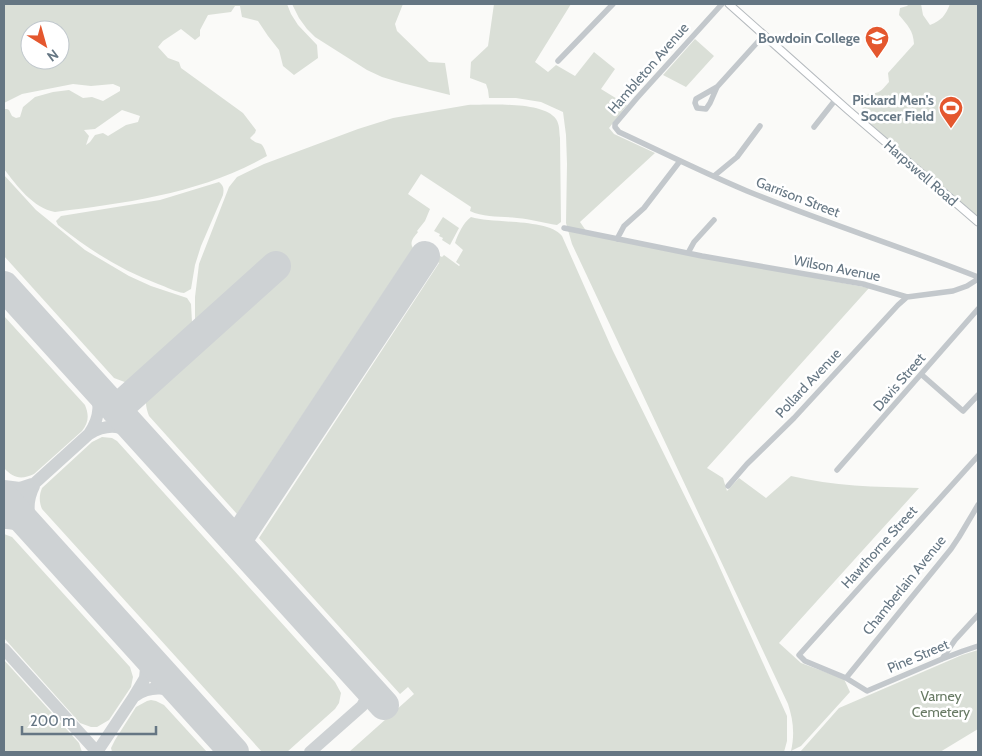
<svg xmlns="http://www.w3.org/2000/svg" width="982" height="756" viewBox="0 0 982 756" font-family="Cabin,sans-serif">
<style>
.green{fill:#dadfd7;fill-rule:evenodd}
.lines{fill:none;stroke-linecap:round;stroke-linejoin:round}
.taxiway{stroke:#ced2d4;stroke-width:12}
.runway{stroke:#ced2d4;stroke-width:30}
.major-casing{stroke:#b5babe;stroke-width:9}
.minor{stroke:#c3c8cc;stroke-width:5.5}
.major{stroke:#fff;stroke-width:7}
.labels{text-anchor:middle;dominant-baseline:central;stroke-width:5;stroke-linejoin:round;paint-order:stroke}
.poi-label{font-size:14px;font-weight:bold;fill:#657683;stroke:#fff;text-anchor:end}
.street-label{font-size:14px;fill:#657683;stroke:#fff}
.park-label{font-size:14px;fill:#687a64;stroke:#fff}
</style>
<rect width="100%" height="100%" fill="#fafaf8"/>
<!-- green -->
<path class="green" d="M4 4H287L291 14 298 25 317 45 318 58 294 75 283 66 279 50 268 36 258 21 242 17 240 6H235L231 12 208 15 200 30V36L195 40 181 29 163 41 158 47 168 58 179 62 181 68 243 113 256 130 255 133 250 138C260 148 261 137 267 156 203 193 127 203 55 212 33 208 17 186 4 169V109H7L9 110 12 116 16 118 20 117 23 107 35 97 53 92 69 90 83 98 92 97 103 101 120 91V87L113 84 91 86 73 84 22 94 4 103ZM30 30H60V60H30ZM122 110 140 116 138 122 126 125 108 136 103 133 95 135 90 142 86 145 89 136 84 130 95 129Z
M292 4H403L395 24 397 31 429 62 445 63 450 95 402 83 382 77 367 70 315 37 307 29 299 18Z
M494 4H571L535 62 548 72 556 65 575 76 594 52 615 69 601 89 627 105 609 128 614 134 655 153 580 222 589 235 869 288 707 468 723 478 727 491 739 478 766 498 791 476C833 486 876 487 919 488L779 643 801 663 844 679 850 692 801 746 791 751C795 734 793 719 788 704L572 244 566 223 567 164 566 135 563 112 541 102 516 98H489L488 90 486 84 470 78 471 62 488 46Z
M909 4H921L923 15 930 25C942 20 945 16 950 4H978V217L860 115 863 111 862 104 868 94C881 93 881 91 889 82L888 73 914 44C913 30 908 26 899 15L900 8 907 6Z
M695 39 714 56 686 87 663 75Z
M468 105C489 105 543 101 556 119 560 125 559 132 560 138L561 222 557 225C544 223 531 219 517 218 502 216 484 218 470 211L471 207 421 174 408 194 430 209 425 221 417 231 418 232C414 237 409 242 413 248L237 514 149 416C145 405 144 397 152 388L281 272 271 261 199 326 196 325 195 323V297L199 264 229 187 237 177 264 164 358 129 393 118Z
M4 175 36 210 85 250 129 276 151 286 187 298 191 304 192 322 188 337 136 382 130 384 114 378 4 256Z
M219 182C224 186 224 189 223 195L201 246 195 265 191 289 184 293C175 292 167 287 158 284 121 270 89 250 58 225L56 221 61 216 160 200Z
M443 217 459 228 450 245 442 240 443 238 439 236 440 234 434 231Z
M471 217C493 224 548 218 562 236L613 351 715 557 787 716V741L784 752H349L414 694 408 687 400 694 259 538 439 263 436 261 440 256 442 257 444 255 459 266 460 265 456 262 463 250 455 243C458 234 463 223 471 217Z
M4 316 85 405C89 415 89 422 82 431L34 474C21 480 13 478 4 468Z
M102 437 112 438 117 441 335 682 341 693 339 703 335 709 287 752H262L42 509C39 502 39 495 42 488L92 442Z
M4 534 12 537 130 667 133 677 131 687 109 720 97 727H91L80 723 4 638Z
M978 650V729L940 752H800L839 708 962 655Z
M4 660 79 743 82 752H4Z
M151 700 156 701 164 705 207 752H112L111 748 115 740 136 707 147 701Z"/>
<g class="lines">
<!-- taxiway -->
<path class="taxiway" d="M89 434C101 417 101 401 92 383
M4 486 20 488 32 484
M34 486C25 504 28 519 38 535
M4 511 89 434C109 422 123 426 142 438
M4 523C16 522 26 527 36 534
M4 649 97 752
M135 696C151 685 169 687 184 697
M232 750 233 752
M97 752 133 698 145 678 146 668 145 660 138 646
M310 752 362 706 367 697 365 685"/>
<!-- runway -->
<path class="runway" d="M4 286 384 705
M116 410 276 266
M4 498 234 752
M236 542 425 256"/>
<defs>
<path id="major" d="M729 4 848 110 978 222"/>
</defs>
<!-- major casing -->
<use href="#major" class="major-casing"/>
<!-- minor -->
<path class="minor" d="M722 4 637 98 615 124V127L619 132C662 152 704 173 747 191 823 222 902 247 978 277
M558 61 613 4
M717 87 696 99 695 103 697 108 706 109 710 103 717 87 764 35
M814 127 836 99
M714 176 737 157 760 126
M564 228 702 256 863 284 907 297 953 291 967 286 978 279
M617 239 624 226 644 208 680 161
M688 253 694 242 714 220
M922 375 963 411 978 395
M978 456 799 655 805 661 846 678 867 691 942 659 963 651 978 646
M837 470 978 309
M728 486 747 464 794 418 898 305 907 297
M942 659 955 640 978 615
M846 678 951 549 959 537 978 505"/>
<!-- major -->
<use href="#major" class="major"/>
</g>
<!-- icons -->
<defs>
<symbol id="university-pin" viewBox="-11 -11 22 30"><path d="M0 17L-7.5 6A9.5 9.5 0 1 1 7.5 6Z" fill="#e4572e" stroke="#fff"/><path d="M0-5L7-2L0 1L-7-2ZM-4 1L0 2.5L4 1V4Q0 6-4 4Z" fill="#fff"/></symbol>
<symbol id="stadium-pin" viewBox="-11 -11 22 30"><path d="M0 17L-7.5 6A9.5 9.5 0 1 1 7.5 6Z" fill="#e4572e" stroke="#fff"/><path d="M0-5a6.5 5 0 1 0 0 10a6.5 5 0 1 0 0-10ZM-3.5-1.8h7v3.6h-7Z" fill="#fff"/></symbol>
</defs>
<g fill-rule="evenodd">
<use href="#university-pin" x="863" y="24" width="28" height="38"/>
<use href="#stadium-pin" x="937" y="94" width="28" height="38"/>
</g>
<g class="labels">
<!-- poi labels -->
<g class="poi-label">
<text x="860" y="38">Bowdoin College</text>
<text x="934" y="100">Pickard Men's<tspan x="934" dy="16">Soccer Field</tspan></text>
</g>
<!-- street labels -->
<g class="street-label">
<text transform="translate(648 68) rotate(-49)">Hambleton Avenue</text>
<text transform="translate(921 173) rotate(41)">Harpswell Road</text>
<text transform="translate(798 197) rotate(21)">Garrison Street</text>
<text transform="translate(837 268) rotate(11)">Wilson Avenue</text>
<text transform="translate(899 382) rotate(-49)">Davis Street</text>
<text transform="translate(808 383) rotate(-47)">Pollard Avenue</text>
<text transform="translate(879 547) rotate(-48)">Hawthorne Street</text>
<text transform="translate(904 585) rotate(-51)">Chamberlain Avenue</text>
<text transform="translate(918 656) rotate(-23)">Pine Street</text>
</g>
<!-- park labels -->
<g class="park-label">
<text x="941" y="696">Varney<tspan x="941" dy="16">Cemetery</tspan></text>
</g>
</g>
<!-- border -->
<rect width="982" height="756" fill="none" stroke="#657683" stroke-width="10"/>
<!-- north arrow -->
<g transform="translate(45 45) rotate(143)"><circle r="24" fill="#ffffff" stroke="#c1c8cd"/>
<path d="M0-4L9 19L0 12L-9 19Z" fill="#e4572e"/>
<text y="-8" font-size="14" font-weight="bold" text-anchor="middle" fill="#657683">N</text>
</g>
<!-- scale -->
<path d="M22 726v8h134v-8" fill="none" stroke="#657683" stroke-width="2.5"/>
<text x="30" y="726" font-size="15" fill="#657683" stroke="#ffffff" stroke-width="4" paint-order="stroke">200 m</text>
</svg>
